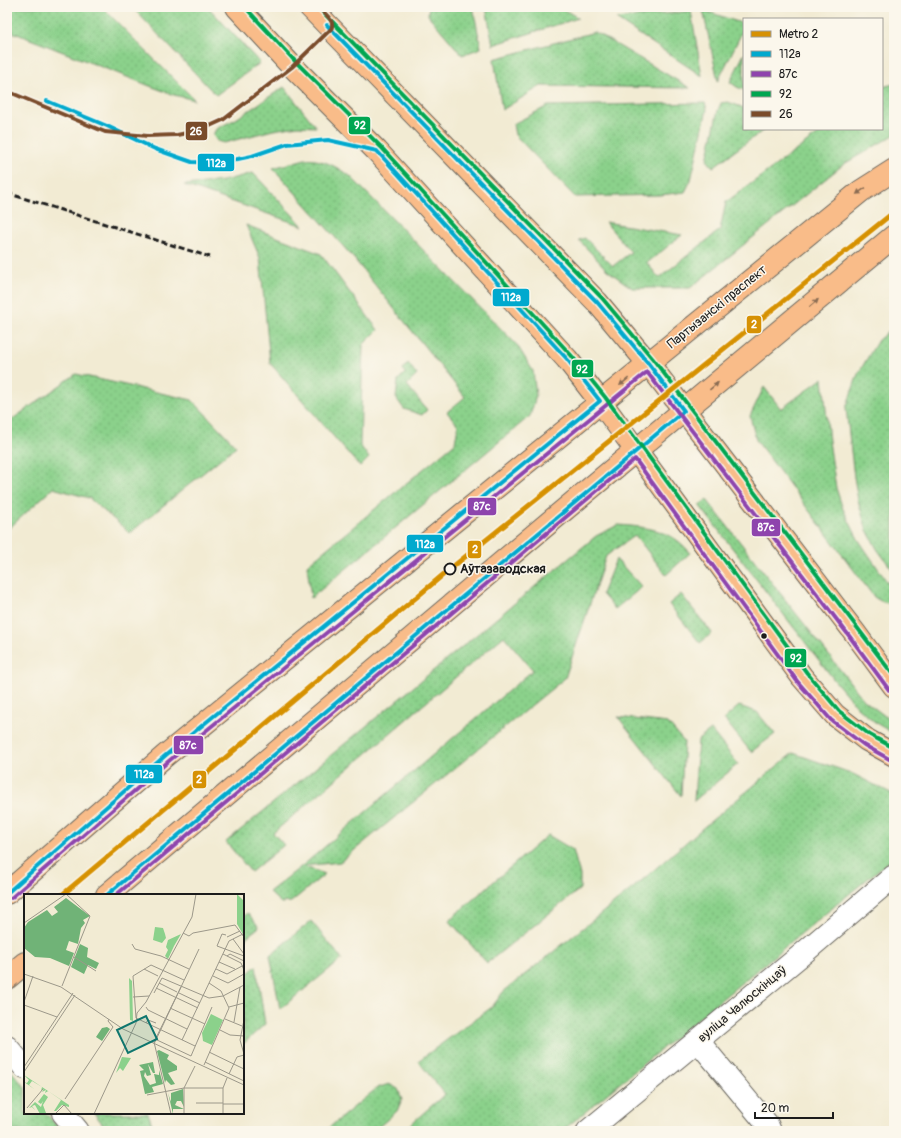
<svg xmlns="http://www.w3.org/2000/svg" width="901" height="1138" viewBox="0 0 901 1138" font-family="Pangolin,sans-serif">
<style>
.green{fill:url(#green-dots);stroke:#547654}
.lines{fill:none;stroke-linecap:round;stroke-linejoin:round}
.street-casing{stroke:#67645c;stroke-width:24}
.primary-casing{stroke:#67645c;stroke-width:24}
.street{stroke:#fff;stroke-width:22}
.primary{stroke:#f9bc89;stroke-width:22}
.rail{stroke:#1c1c1c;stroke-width:3;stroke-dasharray:6 3;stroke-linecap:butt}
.bus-1-casing{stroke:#fbf7ec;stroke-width:7}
.bus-2-casing{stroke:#fbf7ec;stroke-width:7}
.bus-3-casing{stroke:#fbf7ec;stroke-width:7}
.bus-4-casing{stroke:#fbf7ec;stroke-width:7}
.bus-1{stroke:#00a9ce;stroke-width:4}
.bus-2{stroke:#8e44ad;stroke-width:4}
.bus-3{stroke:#00a651;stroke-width:4}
.bus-4{stroke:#7a4b2a;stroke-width:4}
.metro-1-casing{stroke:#fbf7ec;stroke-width:8}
.metro-1{stroke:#d69104;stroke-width:5}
.oneway{fill:#8a6c52}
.stop-dot{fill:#fbf7ec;stroke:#1c1c1c;stroke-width:2}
.bus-dot{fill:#1c1c1c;stroke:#fbf7ec;stroke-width:1.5}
.labels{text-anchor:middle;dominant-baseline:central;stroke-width:3;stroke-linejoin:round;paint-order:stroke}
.street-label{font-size:13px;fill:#1c1c1c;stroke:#fbf7ec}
.stop-label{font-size:13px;font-weight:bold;fill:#1c1c1c;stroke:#fbf7ec;text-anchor:start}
.inset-road{fill:none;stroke:#9c988a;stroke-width:1}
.view{fill:#0f766e;fill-opacity:0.15;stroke:#0f766e;stroke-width:2}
.inset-edge{fill:none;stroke:#1c1c1c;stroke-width:2}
.line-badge{stroke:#fbf7ec;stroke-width:1.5}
.badge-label{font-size:11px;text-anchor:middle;font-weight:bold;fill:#fff}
</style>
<defs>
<pattern id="green-dots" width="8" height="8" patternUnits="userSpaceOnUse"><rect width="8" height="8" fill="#8bd18b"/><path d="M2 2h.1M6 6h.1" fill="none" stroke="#77b377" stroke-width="1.8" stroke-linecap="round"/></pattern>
</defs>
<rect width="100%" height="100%" fill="#fbf7ec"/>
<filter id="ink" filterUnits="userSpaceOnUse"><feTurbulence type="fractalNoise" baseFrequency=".025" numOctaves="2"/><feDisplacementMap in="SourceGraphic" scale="8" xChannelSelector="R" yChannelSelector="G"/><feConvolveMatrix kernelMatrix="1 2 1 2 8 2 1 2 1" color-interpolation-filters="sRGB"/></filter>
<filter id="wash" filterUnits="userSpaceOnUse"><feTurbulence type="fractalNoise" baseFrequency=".012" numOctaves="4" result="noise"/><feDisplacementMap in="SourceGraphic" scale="16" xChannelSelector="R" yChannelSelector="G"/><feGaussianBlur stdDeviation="0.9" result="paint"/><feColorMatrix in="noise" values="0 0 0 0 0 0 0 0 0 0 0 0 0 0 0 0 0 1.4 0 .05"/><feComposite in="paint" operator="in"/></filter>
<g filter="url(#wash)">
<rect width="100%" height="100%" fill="#f2ebd3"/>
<!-- green -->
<path class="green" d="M7 7H102L195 100 174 95 150 86 7 30Z
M132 7H208L260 63 216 95Z
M429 7H473L481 48 462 55 428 15Z
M486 7H560L578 18 493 45Z
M703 10 744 24V28L718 81Z
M691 11 702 76 616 19Z
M595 32 690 88 541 86 502 110 494 59Z
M744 54V90L737 87 730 82Z
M894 84V135L844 164 690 288H632L607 270 579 240 585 238 613 266 631 252 605 222 682 235 647 263 659 278 720 230 726 202 825 129H882V87Z
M284 87 316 127 298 126 273 130 224 143 217 141 213 135 216 129 236 119Z
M728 102 744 108V129H765L713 167 707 160 718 110 721 103Z
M705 103 707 109 691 180 685 192 660 195 575 197 515 135 513 124 548 106Z
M305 159C326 160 333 165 350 176L517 345 533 371 536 396 530 416 311 598 307 565 455 443 458 425 447 412 465 397 351 255 273 168Z
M253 173 303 226 184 185 223 181Z
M246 225 321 254 378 330 363 345 360 445 369 458 360 467 270 363 260 258Z
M894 327V572L877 549 866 528 858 500 854 477 846 408 858 374 878 340Z
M408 363 417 375 407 385 427 410 422 415 404 409 396 398 398 380 405 373 403 369Z
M76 374 192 400 236 446 130 533 89 498 53 488 7 530V423Z
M823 378 829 441 836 488 843 509 858 539 894 592V602C887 605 880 601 874 597L756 440 750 416 764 387 781 409Z
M707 500 864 700 894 723V734L876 723 857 707 835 681 699 505Z
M618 525C646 527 672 529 690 553L666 575 635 535 606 556 565 678 340 862 303 866 325 874 291 902 281 903 269 892 302 866 533 670 504 636 273 833 284 845 251 872 226 842 596 536Z
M616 559 642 587 615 609 602 594Z
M681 594 712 633 700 643 669 604Z
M739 706 757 712 775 734 751 752 724 719Z
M618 717 668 723 684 742 681 796Z
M711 730 738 764 694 801 698 740Z
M793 753 851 773 893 794 894 795V857L562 1131H403L445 1094 418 1061 492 1007 503 992 633 888 705 826Z
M548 835 573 850 580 875V889L487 963 449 920Z
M248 913 259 927 243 940V917Z
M311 921 342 959 280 1009 270 955Z
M256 966 265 1024 243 1044V978Z
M7 1066 25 1087V1113H46L61 1131H7Z
M389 1084 398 1089 402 1099 397 1111 374 1131H325L377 1088Z
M94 1113H148L152 1124 144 1131H108Z"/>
</g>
<g filter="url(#ink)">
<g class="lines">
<defs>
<path id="street" d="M698 1041 767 1124 770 1131
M7 1047 25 1068
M63 1113 78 1131
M588 1131 800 956 894 876"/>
<path id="primary" d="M237 7 288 62 377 151 567 359 600 401 802 677 835 715 867 740 894 755
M310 7 597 302 648 363 855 633 894 686
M7 893 166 755 861 191 894 170
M107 895 557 516 894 236
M7 978 25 963"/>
</defs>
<!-- street casing -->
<use href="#street" class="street-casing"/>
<!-- primary casing -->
<use href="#primary" class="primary-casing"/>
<!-- street -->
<use href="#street" class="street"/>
<!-- primary -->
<use href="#primary" class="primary"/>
<!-- rail -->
<path class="rail" d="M7 193 210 257"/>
<defs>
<path id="bus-1" d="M7 893 166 755 600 401 567 359 377 151 328 140 287 144 252 156 219 163 192 162 155 149 107 126 47 101
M107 895 684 411 648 363 597 302 327 25"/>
<path id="bus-2" d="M116 895 635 459 797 681 831 720 864 745 891 760
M11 898 170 760 647 372 850 637 889 690"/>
<path id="bus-3" d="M245 7 292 58 381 147 571 355 605 397 807 673 839 711 870 735 894 748
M318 7 602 298 653 359 894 676"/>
<path id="bus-4" d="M7 91 105 132 148 136 177 135 201 130 223 120 292 67 331 29C336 21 324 13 318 7"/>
</defs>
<!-- bus-1 casing -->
<use href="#bus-1" class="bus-1-casing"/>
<!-- bus-2 casing -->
<use href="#bus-2" class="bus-2-casing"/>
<!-- bus-3 casing -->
<use href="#bus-3" class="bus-3-casing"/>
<!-- bus-4 casing -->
<use href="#bus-4" class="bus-4-casing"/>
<!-- bus-1 -->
<use href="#bus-1" class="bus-1"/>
<!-- bus-2 -->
<use href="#bus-2" class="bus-2"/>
<!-- bus-3 -->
<use href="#bus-3" class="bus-3"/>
<!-- bus-4 -->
<use href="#bus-4" class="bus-4"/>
<defs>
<path id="metro-1" d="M62 895 450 569 894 212"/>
</defs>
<!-- metro-1 casing -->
<use href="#metro-1" class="metro-1-casing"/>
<!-- metro-1 -->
<use href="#metro-1" class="metro-1"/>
</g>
<!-- one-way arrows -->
<defs><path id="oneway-solid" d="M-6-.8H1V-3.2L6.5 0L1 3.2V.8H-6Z"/></defs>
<g class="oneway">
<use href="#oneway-solid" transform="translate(861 191) rotate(145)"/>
<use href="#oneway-solid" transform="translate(814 303) rotate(-40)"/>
<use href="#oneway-solid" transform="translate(624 382) rotate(141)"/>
<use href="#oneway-solid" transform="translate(714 386) rotate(-40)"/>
</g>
</g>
<!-- markers -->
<circle class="stop-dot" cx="450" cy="569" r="5.5"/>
<circle class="bus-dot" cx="764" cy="636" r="3.5"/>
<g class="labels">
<!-- street labels -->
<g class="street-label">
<text transform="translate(717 307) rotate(-39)">Партызанскі праспект</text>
<text transform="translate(742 1004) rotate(-40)">вуліца Чалюскінцаў</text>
</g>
<!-- stop labels -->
<g class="stop-label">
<text x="460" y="569">Аўтазаводская</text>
</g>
</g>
<!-- overview -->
<g transform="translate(24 894)">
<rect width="220" height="220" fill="#f2ebd3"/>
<path d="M213 0 220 7V42L213 30ZM131 33 139 34 141 40 142 44 138 49 129 46ZM157 40 150 52 144 65 141 62 144 56 142 53 144 46ZM105 84 108 87 109 127 106 126ZM98 163 107 164 99 177 96 174 92 179ZM0 181 45 211V213L38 211 32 217H30L37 206 24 197 21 199 22 196 18 198 20 195 17 197 18 193 8 187 5 191 10 195 3 190 0 188 3 189 5 186ZM20 200 24 203 19 211 22 219 16 220 11 211 8 212 11 216 8 213 5 214 11 208 17 213 19 207 17 210 14 208Z" fill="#8bd18b"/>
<path d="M42 4 66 22 59 26 61 29 57 34 54 50 45 47 42 56 50 59 45 72 26 64 11 63 0 54V34L4 28 23 16 28 22 34 18 30 13ZM56 50 64 54 63 63 75 69 72 75 64 71 60 80 47 73ZM83 133 86 135 78 147 72 143 78 134ZM135 156 145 161 143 165 153 172V176L144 179 151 190 147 191 142 186 141 189 133 157ZM129 168 131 179H129L124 170 127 181 123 182 121 178 120 182 126 191 132 189 130 180 135 181V176L139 190 128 193 130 198 121 200 116 177 120 176 115 171ZM159 195 160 213 157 207H153L151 211 160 215H149V220L144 199 147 208V199Z" fill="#70b377"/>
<path d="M187 120 199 126 188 151 179 147 178 139Z" fill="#8bd18b"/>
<path class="inset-road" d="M0 29 42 0M159 39 165 42 169 39 211 31 220 43M202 41 198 40 193 52 220 62M203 43 216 37M209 45 220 60M108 50 111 55 137 62 165 75M199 60 217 69 220 76M203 62 206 60 220 67M50 63 72 77M195 68 211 75M120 75 134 82M192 75 203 80 220 71M0 80 37 93 99 135 220 191M189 82 204 89 220 80M135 89 153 98M38 92 66 22 42 0M132 94 174 114M130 99 138 84 185 104 199 102 220 91M155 99 176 109M109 103 125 102M0 108 9 82M0 111 33 123M122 113 124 116 163 135M205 113 220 109M146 114 181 130M112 124 109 82 127 71 160 86M112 124 171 152M201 125 218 132M220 126 216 146 220 160M210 128 216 93M122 129 124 126 132 129M196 136 206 141 220 142M133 146 167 162 188 113M158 146 205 47 219 40M130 150 175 55M185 158 220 175M181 168 220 187M180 171 205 114 197 97 185 89M0 173 49 99M0 178 51 101M205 180 213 163 220 161M123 201 160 194H199M41 205 89 133 84 127 85 125M172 209H199M199 210H220M3 214 19 195M31 220 40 211 48 220M70 220 112 129 113 119 122 108 168 23 172 0M147 220 130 148 157 93M160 220V194L171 172M199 220V194L203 184"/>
<path class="view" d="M122 122 133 145 104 159 93 136Z"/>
<rect width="220" height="220" class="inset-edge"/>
</g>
<g class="line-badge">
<rect x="348" y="116" width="23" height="19" rx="4" fill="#00a651"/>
<rect x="185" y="121" width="23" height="20" rx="4" fill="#7a4b2a"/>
<rect x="197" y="153" width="38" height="19" rx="4" fill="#00a9ce"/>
<rect x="492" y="288" width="38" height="19" rx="4" fill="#00a9ce"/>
<rect x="746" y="315" width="16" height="19" rx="4" fill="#d69104"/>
<rect x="571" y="359" width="23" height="19" rx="4" fill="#00a651"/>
<rect x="467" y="497" width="30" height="19" rx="4" fill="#8e44ad"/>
<rect x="751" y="518" width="30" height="19" rx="4" fill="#8e44ad"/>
<rect x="406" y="534" width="38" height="19" rx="4" fill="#00a9ce"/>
<rect x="467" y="540" width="15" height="19" rx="4" fill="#d69104"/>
<rect x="784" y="648" width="23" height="20" rx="4" fill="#00a651"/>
<rect x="173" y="735" width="31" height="20" rx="4" fill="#8e44ad"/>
<rect x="125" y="764" width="38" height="20" rx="4" fill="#00a9ce"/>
<rect x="192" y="770" width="15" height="19" rx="4" fill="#d69104"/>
</g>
<g class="badge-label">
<text x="360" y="129">92</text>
<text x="196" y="135">26</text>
<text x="216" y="167">112а</text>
<text x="511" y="301">112а</text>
<text x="754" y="328">2</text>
<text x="582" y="373">92</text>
<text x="482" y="510">87с</text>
<text x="766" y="531">87с</text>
<text x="425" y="548">112а</text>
<text x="475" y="553">2</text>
<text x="796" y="662">92</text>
<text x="188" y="749">87с</text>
<text x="144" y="778">112а</text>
<text x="199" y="783">2</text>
</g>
<!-- margin -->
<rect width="901" height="1138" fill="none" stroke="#fbf7ec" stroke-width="24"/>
<!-- legend -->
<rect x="743" y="18" width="140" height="112" fill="#fbf7ec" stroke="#a29f99"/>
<rect x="751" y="31" width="20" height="6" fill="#d69104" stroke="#a29f99"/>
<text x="779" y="38" font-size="12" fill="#1c1c1c">Metro 2</text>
<rect x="751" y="51" width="20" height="6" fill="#00a9ce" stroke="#a29f99"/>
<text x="779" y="58" font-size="12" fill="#1c1c1c">112а</text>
<rect x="751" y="71" width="20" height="6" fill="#8e44ad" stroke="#a29f99"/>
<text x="779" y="78" font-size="12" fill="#1c1c1c">87с</text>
<rect x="751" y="91" width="20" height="6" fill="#00a651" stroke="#a29f99"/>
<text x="779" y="98" font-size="12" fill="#1c1c1c">92</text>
<rect x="751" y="111" width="20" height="6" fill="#7a4b2a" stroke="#a29f99"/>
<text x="779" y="118" font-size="12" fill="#1c1c1c">26</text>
<!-- scale -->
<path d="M755 1112v6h78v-6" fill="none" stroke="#1c1c1c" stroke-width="2"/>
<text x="761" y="1112" font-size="12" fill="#1c1c1c" stroke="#fbf7ec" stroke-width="3" paint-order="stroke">20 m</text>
</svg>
